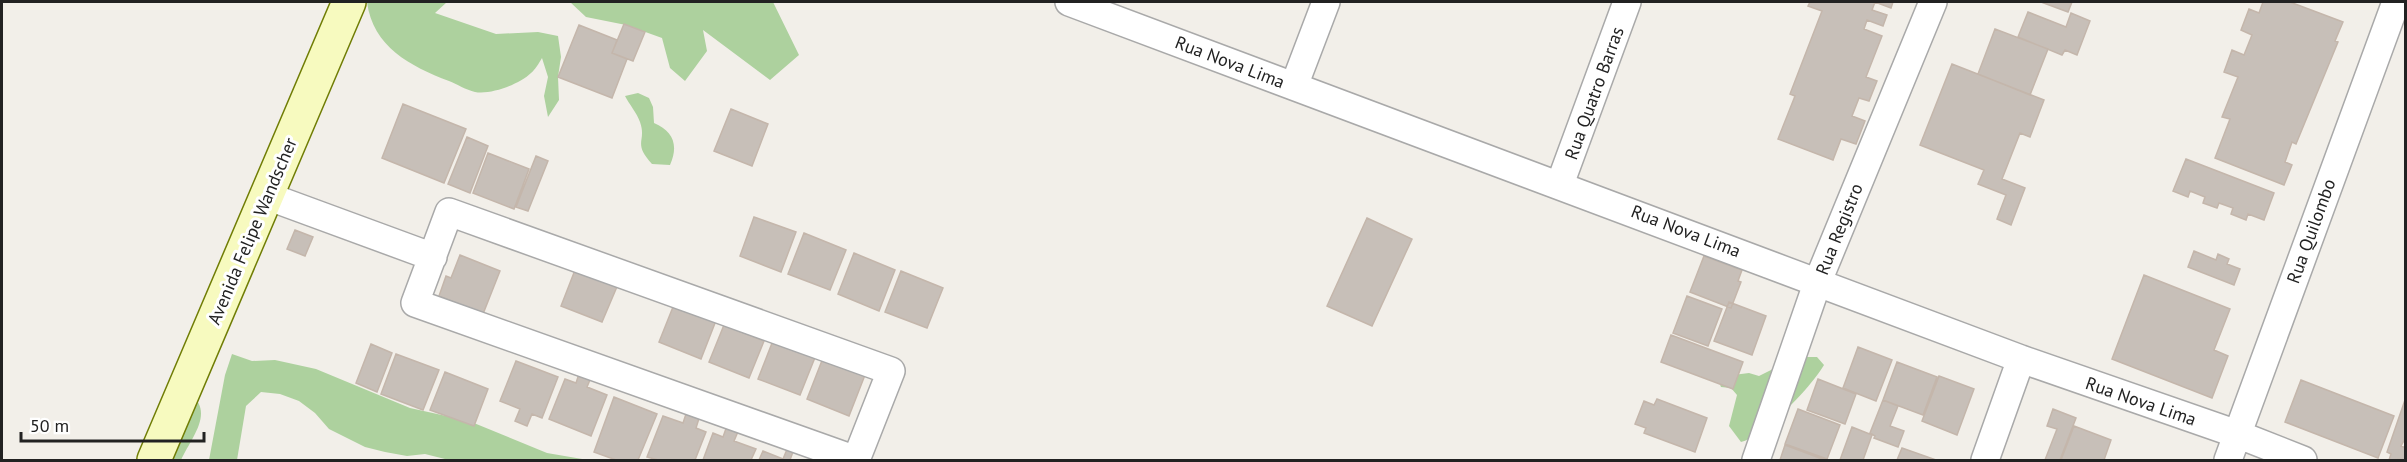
<svg xmlns="http://www.w3.org/2000/svg" width="2407" height="462" viewBox="0 0 2407 462" font-family="'PT Sans',sans-serif">
<style>
.forest{fill:#add19e}
.building{fill:#c7bfb8;stroke:#c4b6ab;stroke-width:1.5}
.lines{fill:none;stroke-linecap:round;stroke-linejoin:round}
.street-casing{stroke:#a9a9a9;stroke-width:30}
.secondary-casing{stroke:#707d05;stroke-width:36}
.street{stroke:#fff;stroke-width:27}
.secondary{stroke:#f7fabf;stroke-width:33}
.labels{text-anchor:middle;dominant-baseline:central;stroke-width:6;stroke-linejoin:round;paint-order:stroke}
.street-label{font-size:18px;fill:#222;stroke:#fff}
</style>
<rect width="100%" height="100%" fill="#f2efe9"/>
<!-- forest -->
<path class="forest" d="M367 2H447L435 13 496 34 538 32 558 36 561 57 558 77 559 100 548 117 544 96 548 77 542 58C539 63 535 70 531 73 520 84 491 95 475 92 466 90 457 84 449 81 410 66 373 47 367 2Z
M570 2H773L799 55 770 80 703 30 707 51 685 81 670 68 662 38 626 25 586 17Z
M638 93 649 98 653 107 654 123C673 131 679 145 670 165L652 164C632 142 647 142 640 122 637 113 629 104 625 96Z
M232 354 252 361 275 360 316 369 410 408 469 421 547 453 588 460H449L425 454 407 456 385 452 365 447 329 429 315 413 299 401 280 394 261 392 246 406 237 460H209L225 375Z
M1805 357H1817L1824 365C1811 387 1765 436 1741 442L1729 426 1737 395 1731 388 1721 387 1717 377 1749 373 1759 376 1789 361Z
M190 394C215 412 191 438 181 460H159Z"/>
<!-- building -->
<path class="building" d="M1810 2H1893L1891 8 1875 2 1872 10 1887 15 1883 26 1867 20 1864 29 1882 36 1866 77 1877 81 1869 101 1859 98 1852 116 1865 121 1856 144 1841 139 1833 160 1778 139 1795 96 1790 94 1822 11 1808 6Z
M2041 2H2072L2068 12Z
M2263 2H2290L2343 22 2335 41 2338 42 2296 144 2292 142 2285 162 2292 165 2284 185 2215 158 2230 119 2222 117 2238 77 2224 72 2232 50 2244 55 2252 35 2241 30 2249 9 2259 13Z
M2028 12 2066 27 2071 13 2090 21 2077 55 2065 50 2062 55 2018 37Z
M624 24 645 32 633 61 612 53Z
M579 25 617 40 612 53 627 59 612 98 558 77Z
M1995 29 2048 49 2030 95 1978 74Z
M1952 64 2044 100 2030 137 2020 133 2002 179 2025 188 2011 225 1997 219 2006 195 1978 184 1984 170 1920 145Z
M403 104 466 129 444 183 382 158Z
M731 109 768 124 752 166 714 151Z
M467 137 488 146 470 193 448 184Z
M488 153 529 169 514 209 473 193Z
M536 156 548 161 528 211 516 207Z
M2186 159 2274 193 2264 220 2248 214 2246 220 2231 214 2233 208 2219 203 2217 208 2203 203 2205 197 2190 191 2188 197 2173 191Z
M754 217 796 232 781 272 740 256Z
M1367 218 1412 239 1372 326 1327 306Z
M295 230 313 237 305 256 287 249Z
M804 233 846 250 830 290 788 274Z
M2194 251 2216 260 2218 254 2229 259 2227 264 2240 269 2234 285 2188 267Z
M854 253 895 270 879 311 838 294Z
M460 255 500 271 483 314 439 296 446 276 451 278Z
M1704 256 1742 270 1738 281 1741 282 1731 308 1690 292Z
M577 265 619 282 602 322 561 306Z
M901 271 943 288 927 328 885 312Z
M2144 275 2230 309 2214 350 2228 356 2212 398 2112 359Z
M1687 296 1722 309 1708 346 1673 333Z
M675 302 717 318 701 359 659 342Z
M1729 302 1766 316 1752 355 1714 341Z
M724 325 764 341 749 378 709 362Z
M1671 335 1743 362 1733 389 1661 362Z
M774 338 816 355 800 395 758 379Z
M371 344 392 353 377 392 356 383Z
M1858 347 1892 360 1876 401 1843 388Z
M396 354 439 370 423 410 381 394Z
M823 358 865 375 849 416 807 399Z
M516 361 558 377 542 418 532 414 527 426 515 421 520 409 500 401Z
M1897 362 1937 377 1923 415 1883 400Z
M580 371 592 375 587 387 607 395 591 436 549 419 565 379 576 383Z
M445 372 488 389 474 426 430 410Z
M1939 376 1974 389 1957 435 1922 421Z
M1818 379 1856 394 1845 424 1807 410Z
M2301 380 2394 416 2378 458 2285 422Z
M614 397 657 414 638 460H616L594 452Z
M2406 397V437L2401 446 2406 448V459L2389 460 2391 454 2387 452Z
M1657 399 1707 418 1695 452 1644 433 1646 428 1635 424 1644 401 1654 405Z
M1883 400 1898 406 1890 426 1904 431 1898 447 1874 438 1875 436 1870 433Z
M688 408 701 412 696 428 706 432 695 460H658L647 457 663 416 683 423Z
M1798 409 1840 425 1827 459 1785 444Z
M2053 409 2076 418 2060 460H2045L2057 429 2047 426Z
M728 423 740 427 734 441 756 449 751 460H703L713 433 723 437Z
M2074 426 2111 440 2104 460H2061Z
M1852 427 1872 435 1863 460H1840Z
M1785 445 1825 460H1780Z
M788 447 794 449 790 460H759L763 451 783 459Z
M1902 448 1936 460H1897Z"/>
<g class="lines">
<defs>
<path id="street" d="M1069 2 2021 359 2237 434 2303 460
M1294 86 1326 2
M1560 184 1627 2
M267 196 433 257
M449 212 891 371 856 460 415 303Z
M1756 460 1818 281 1933 2
M1985 460 2021 359
M2228 460 2396 2"/>
<path id="secondary" d="M154 460 349 2"/>
</defs>
<!-- street casing -->
<use href="#street" class="street-casing"/>
<!-- secondary casing -->
<use href="#secondary" class="secondary-casing"/>
<!-- street -->
<use href="#street" class="street"/>
<!-- secondary -->
<use href="#secondary" class="secondary"/>
</g>
<g class="labels">
<!-- street labels -->
<g class="street-label">
<text transform="translate(1230 62) rotate(21)">Rua Nova Lima</text>
<text transform="translate(1594 93) rotate(-70)">Rua Quatro Barras</text>
<text transform="translate(1839 229) rotate(-68)">Rua Registro</text>
<text transform="translate(252 231) rotate(-67)">Avenida Felipe Wandscher</text>
<text transform="translate(1686 231) rotate(21)">Rua Nova Lima</text>
<text transform="translate(2311 231) rotate(-70)">Rua Quilombo</text>
<text transform="translate(2141 401) rotate(19)">Rua Nova Lima</text>
</g>
</g>
<!-- border -->
<rect width="2407" height="462" fill="none" stroke="#222222" stroke-width="6"/>
<!-- scale -->
<path d="M21 432v9h183v-9" fill="none" stroke="#222222" stroke-width="3"/>
<text x="30" y="432" font-size="18" fill="#222222" stroke="#ffffff" stroke-width="4.5" paint-order="stroke">50 m</text>
</svg>
